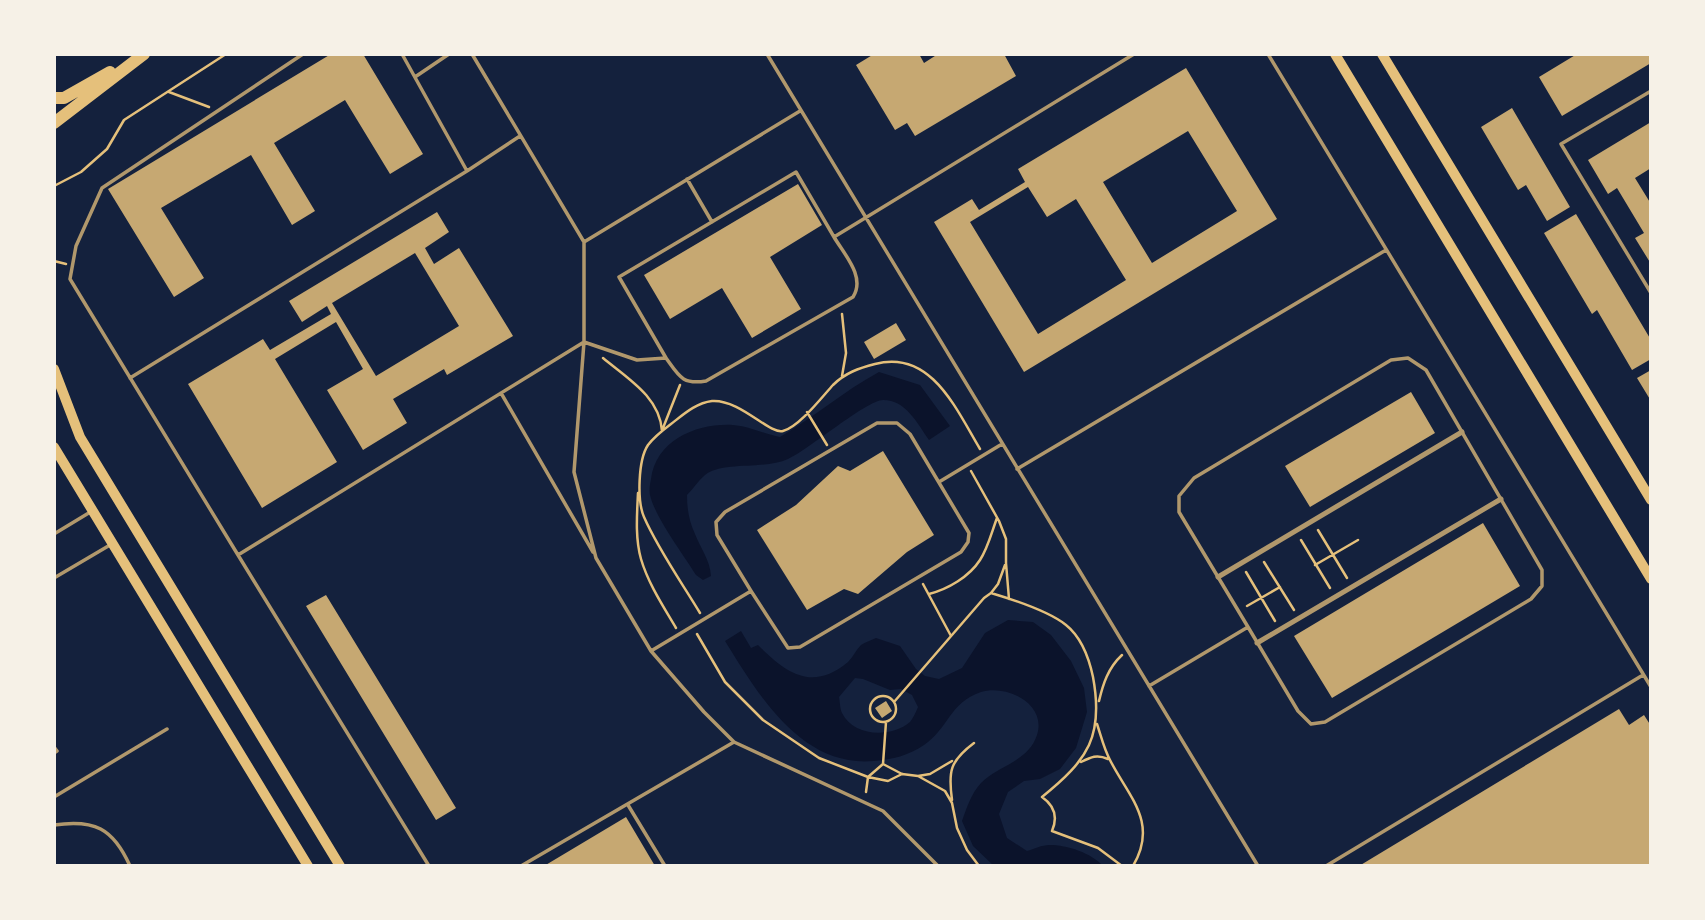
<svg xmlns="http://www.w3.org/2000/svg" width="1705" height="920" viewBox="0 0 1705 920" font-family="'Varela Round',sans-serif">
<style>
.water{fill:#0b132b;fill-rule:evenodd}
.building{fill:#c6a872;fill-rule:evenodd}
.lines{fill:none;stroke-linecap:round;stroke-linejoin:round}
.path{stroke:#e5c07b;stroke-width:2.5}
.service{stroke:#b1986c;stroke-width:3.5}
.pedestrian{stroke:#b1986c;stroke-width:5}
.secondary{stroke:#e5c07b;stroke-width:10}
.primary{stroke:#e5c07b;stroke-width:12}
</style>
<rect width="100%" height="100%" fill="#14213d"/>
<!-- water -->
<path class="water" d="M879 372 920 385 950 426 929 440C917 423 906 400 883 400 867 400 808 450 788 459 765 470 722 461 705 475 698 481 693 489 687 495 687 509 689 521 695 534 701 549 710 560 711 576L703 580 696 575C683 554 655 517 650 495 649 490 650 484 651 479 656 440 697 423 733 425 748 426 765 434 780 437 814 417 844 391 879 372Z
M1008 620 1033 622 1051 635 1071 661 1084 688 1087 712 1076 748 1060 769 1040 779 1024 781 1008 792 999 814 1007 838 1027 851C1034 849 1042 845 1049 845 1068 845 1091 853 1103 866H994L973 846 962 821C967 807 971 794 981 783 999 765 1028 762 1037 735 1047 704 1007 684 981 692 949 703 949 728 924 745 908 756 893 759 874 761 801 768 758 694 725 641L741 631 751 648 758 645C786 673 812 692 848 662 853 657 856 650 861 645 865 642 872 640 876 638L900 646 916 669 925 676 939 679 962 668 985 633ZM855 678 863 679 890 690 901 689 912 695 918 707C916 712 913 718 910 722 891 738 854 737 842 713 840 709 840 702 839 697Z"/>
<!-- building -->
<path class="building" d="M331 54H363L423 154 390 174 345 100 274 143 315 211 292 225 251 155 161 208 204 278 174 297 108 189Z
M874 54H919L924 63 938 54H1004L1016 76 915 136 907 123 895 130 856 65Z
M1577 54H1651V63L1562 116 1539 77Z
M1186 68 1277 219 1024 372 934 222 972 199 979 210 1025 182 1018 169ZM1188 131 1237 211 1152 263 1103 182ZM1028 187 1047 217 1076 199 1126 280 1038 334 970 222Z
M1512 108 1570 207 1547 221 1526 185 1518 190 1481 127Z
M1651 122V168L1635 178 1651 204V264L1635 238 1644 233 1617 188 1608 194 1588 160Z
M798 184 822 225 770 257 801 309 752 338 722 288 670 319 644 275Z
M437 212 449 232 425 248 434 264 459 248 513 336 447 375 444 369 393 399 407 423 363 450 327 390 363 369 336 322 275 359 337 462 262 508 188 384 263 339 270 350 331 314 327 306 302 322 289 301ZM415 253 459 326 376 376 332 303Z
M1576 214 1651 340V359L1632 370 1597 310 1592 314 1544 233Z
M896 323 906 340 874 359 864 342Z
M1651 370V401L1637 378Z
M1411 392 1435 433 1310 507 1285 466Z
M883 451 934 535 907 552 858 594 844 589 807 610 757 530 796 505 838 466 850 471Z
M1483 523 1520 586 1332 698 1294 636Z
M326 595 456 808 436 820 306 606Z
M886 701 892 711 882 718 875 708Z
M1619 709 1629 725 1644 715 1651 726V866H1359Z
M626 817 655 866H544Z"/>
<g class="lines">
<!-- path -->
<path class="path" d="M169 92 209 107
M54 186 81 172 107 149 124 120 226 54
M54 261 66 264
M842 314 846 353 842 376
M603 358C627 378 660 397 662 431
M807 412 827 445
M663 428 680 385
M971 471 999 521 1006 539V563L1009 599
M638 493C637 514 635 538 641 559 648 583 663 606 676 628
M1318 530 1347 578
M1301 540 1330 588
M1264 562 1294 610
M1315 565 1358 540
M1246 572 1275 621
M923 584 951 636
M991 593 998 584 1005 565
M929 594C948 589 969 577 980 560 988 548 992 531 997 518
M1247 606 1280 587
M700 613C682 583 658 549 644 517 637 501 638 460 648 445 654 437 663 430 671 424 684 414 696 403 712 401 740 399 770 435 783 431 799 427 822 397 833 385 845 373 859 368 875 364 931 349 956 409 980 449
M697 634 725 682 763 720 819 758 868 777 888 781 902 774
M870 709a13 13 0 1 1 26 0a13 13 0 1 1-26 0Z
M1099 701C1103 684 1108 668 1122 655
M894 702 984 598 991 593C1011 599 1050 612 1066 625 1081 637 1089 658 1093 677 1104 736 1088 760 1042 797 1055 806 1058 817 1052 831L1098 848 1122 866
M1097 724C1101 736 1104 749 1110 760 1128 796 1159 822 1133 866
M1081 762C1091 757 1097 754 1108 759
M883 764 902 774 918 776 945 791 952 803 957 828 967 850 979 866
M918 776 930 774 952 761
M866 792 868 777 883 764 886 722
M952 800C948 771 950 761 974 743"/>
<!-- service -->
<path class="service" d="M303 54 102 188 76 246 70 279 238 555 584 342 637 360 666 358C679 376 682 385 706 381L853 297C866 277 844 254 834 237L1134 54
M402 54 467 171 520 136
M472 54 584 242V342L574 472 596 558 651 651 704 712 734 742 883 811 938 866
M767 54 1258 866
M1268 54 1651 687
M415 77 449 54
M1651 91 1561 144 1651 293
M687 179 712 222
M584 242 800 111
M666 358 619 277 796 172 834 237
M130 378 467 171
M501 393 593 552
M1017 469 1386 250
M939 482 1002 444
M54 534 92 511
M238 555 429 866
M54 578 110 545
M651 651 751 591 717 535 716 522 725 512 877 423H897L910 434 969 533 968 542 961 552 800 647 788 648 751 591
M1149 686 1248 627 1179 512V496L1194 478 1391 360 1408 358 1426 370 1542 570V586L1531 599 1325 722 1311 724 1298 711 1248 627
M54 747 57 751 54 753
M54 797 167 729
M628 805 665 866
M54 825C94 819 113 828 130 866
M521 866 734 742
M1326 866 1643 675"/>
<!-- pedestrian -->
<path class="pedestrian" d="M1218 577 1462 432
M1257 643 1501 499"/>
<!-- secondary -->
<path class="secondary" d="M1335 54 1651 579
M1382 54 1651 500
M54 369 80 437 340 866
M54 447 308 866"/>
<!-- primary -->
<path class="primary" d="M54 98H64L110 72
M54 123 144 54"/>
</g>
<!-- border -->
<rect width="1705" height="920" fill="none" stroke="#f6f1e7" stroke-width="112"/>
</svg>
